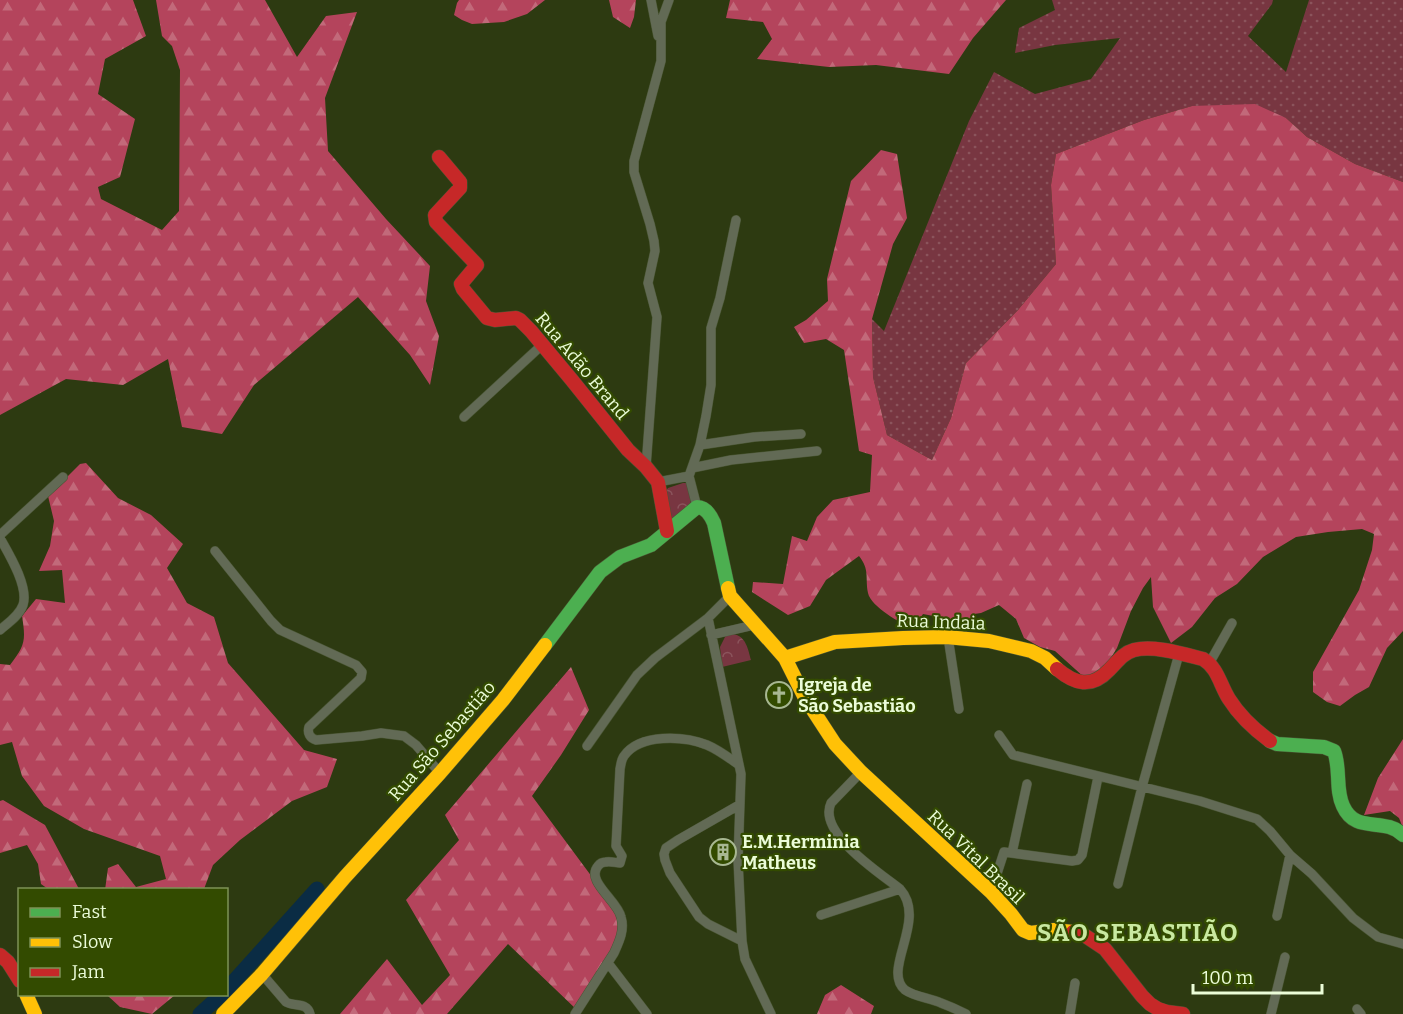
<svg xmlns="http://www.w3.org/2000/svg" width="1403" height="1014" viewBox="0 0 1403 1014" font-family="Bitter,serif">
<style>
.grass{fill:url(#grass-dots)}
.forest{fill:url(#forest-firs)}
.park{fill:url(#park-crowns)}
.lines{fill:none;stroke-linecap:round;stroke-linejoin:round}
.river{stroke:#0a2c44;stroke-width:15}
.street-casing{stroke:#4a5634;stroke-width:10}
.fast-casing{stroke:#4a5634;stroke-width:15}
.slow-casing{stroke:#4a5634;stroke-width:15}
.jam-casing{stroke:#4a5634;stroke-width:15}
.street{stroke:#626a55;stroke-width:9}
.fast{stroke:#4caf50;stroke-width:14}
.slow{stroke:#ffc107;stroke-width:14}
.jam{stroke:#c62828;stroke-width:14}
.labels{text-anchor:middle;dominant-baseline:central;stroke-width:4.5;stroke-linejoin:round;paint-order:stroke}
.street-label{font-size:18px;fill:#ebfcd8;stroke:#334b00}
.poi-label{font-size:18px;font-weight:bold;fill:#ebfcd8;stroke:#334b00;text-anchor:start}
.district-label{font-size:24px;font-weight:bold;letter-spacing:1.5px;fill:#c9e9a1;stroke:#334b00}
</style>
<defs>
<pattern id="grass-dots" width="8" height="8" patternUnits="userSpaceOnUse" patternTransform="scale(1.5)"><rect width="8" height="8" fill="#783641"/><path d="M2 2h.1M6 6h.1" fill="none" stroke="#8b545c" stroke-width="1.8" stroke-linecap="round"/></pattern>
<pattern id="forest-firs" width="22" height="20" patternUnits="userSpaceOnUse" patternTransform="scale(1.5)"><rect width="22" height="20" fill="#b4445c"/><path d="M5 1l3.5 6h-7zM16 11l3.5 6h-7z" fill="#c2697a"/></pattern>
<pattern id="park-crowns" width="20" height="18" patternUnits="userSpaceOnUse" patternTransform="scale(1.5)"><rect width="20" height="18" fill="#783641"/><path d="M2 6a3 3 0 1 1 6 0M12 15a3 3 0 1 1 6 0" fill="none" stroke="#8b545c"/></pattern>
</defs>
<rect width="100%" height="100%" fill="#2d3a11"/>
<!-- grass -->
<path class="grass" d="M1052 0H1273L1272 4 1248 36 1286 72 1309 0H1403V182L1355 164 1307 137 1286 118 1192 106 1144 120 1056 154 1051 185 1056 264 1018 310 966 363 951 418 932 460 887 435 873 377 872 319 884 331 969 121 994 72 1035 94 1091 79 1120 38 1055 45 1015 53 1019 28 1055 10Z"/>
<!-- forest -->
<path class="forest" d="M0 0H133L146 36 105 59 98 94 135 119 120 177 98 187 101 199 162 230 179 211 180 70 172 46 162 36 156 0H265L297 57 326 16 357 12 325 98 328 151 386 219 430 266 426 301 439 336 430 385 410 355 358 297 254 385 222 434 182 427 168 359 123 385 66 379 0 415Z
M459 0H545L527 14 504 22 472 24 462 20 454 15 457 3Z
M609 0H636L634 17 630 28 613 17Z
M730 0H1006L973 38 949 74 876 65 829 67 757 59 772 39 763 22 726 18Z
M1255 104 1286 118 1307 137 1355 164 1403 182V631L1387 648 1369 687 1355 695 1340 706 1327 702 1313 692V672L1359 590 1372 550 1374 534 1362 529 1328 532 1296 537 1263 557 1237 584 1215 598 1192 627 1171 643 1153 607 1151 577 1143 588 1131 611 1117 648 1104 669 1085 678 1055 651 1040 647 1024 638 1016 619 999 605 981 613 974 614 970 623 923 614 913 629C901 623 871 607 868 593 865 577 870 570 859 556L826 580 810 606 788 615 752 592 753 582 783 584 792 536 807 541 817 517 833 500 870 492 872 455 859 451 844 350 826 339 804 343 794 327 806 320 828 301 827 279 851 181 881 150 897 154 907 218 893 244 872 319 873 377 887 435 932 460 951 418 966 363 1018 310 1056 264 1051 185 1056 154 1144 120 1192 106Z
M86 463 118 498 151 515 183 544 167 568 187 603 214 617 228 663 304 750 337 759 327 787 292 801 240 840 213 865 204 889 105 890 108 868 118 864 136 887 166 879 160 856 84 829 44 806 22 776 12 742 0 745V664L10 665C25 645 26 641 22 616L36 599 65 603 62 570 39 571 50 546 54 521 48 496 80 464Z
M571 667 589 710 561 755 532 796 595 881 612 900 622 930 577 1010 508 944 447 1014H340L387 959 422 1005 450 975 406 900 459 840 445 815Z
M1403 739V828L1399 818 1390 811 1364 815 1378 778Z
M3 800 45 825 79 889H48L41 884 38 864 27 845 0 853V801Z
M841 985 874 1006 871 1014H817L825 995Z
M107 995H175L152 1014 120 1007Z"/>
<!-- park -->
<path class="park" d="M683 483H686L688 486 691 503 673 519H670L665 492 668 488Z
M733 634C746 636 748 649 751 660L722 667 720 647 726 635Z"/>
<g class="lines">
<!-- river -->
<path class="river" d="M226 990 317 889
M200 1014 222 994"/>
<defs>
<path id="street" d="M651 0 658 36
M464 417 542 345
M700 445 754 437 801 434
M646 467 657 317 648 283 655 251 654 241 650 224 634 172V161L661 61V22L669 0
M692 468 731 460 817 451
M689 476 700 445 706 416 711 385V328L720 298 736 220
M689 476 697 507
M658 482 689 476
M0 535 63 477
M0 538C9 554 29 587 23 605 19 616 8 623 0 630
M215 551 271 621 280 630 356 665 362 672 361 678 309 727C307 733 310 738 316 740L362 736 381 733 404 736 416 745 440 773
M708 618 741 774 738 860 742 941 745 959 771 1014
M711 635 754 625
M948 637 959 709
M1210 662 1232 623
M999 735 1013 755 1200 801 1257 819 1270 831 1290 855 1312 874 1353 918 1378 937 1403 944
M587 746 637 675 655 658 708 618 730 596
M861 772 831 803C817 833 880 873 900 889 928 920 881 970 905 990 915 997 930 998 941 1003 949 1006 958 1010 966 1014
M739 805 678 840 666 848 664 854 665 860 670 873 699 917 708 924 742 941
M1012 853 1027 784
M1118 884 1142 787 1179 654
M991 892 1004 852 1072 861 1078 860 1082 855 1098 777
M821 915 900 889
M1277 916 1290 855
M608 963 647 1014
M262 974 286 1002C295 1007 307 1002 310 1014
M1357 1009 1361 1014
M575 1014 614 953C619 942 625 930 621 917 618 901 585 881 598 866 600 863 603 862 606 862 611 861 616 863 620 863L622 856 616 846 620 769C621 765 621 760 624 756 640 733 684 736 707 745 719 750 729 758 739 765
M1070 1014 1075 983
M1271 1014 1285 957"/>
<path id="fast" d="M545 645 600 572 620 557 651 545 697 507C706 507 711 516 714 523L728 588
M1270 741 1277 744 1324 747 1334 751C1341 769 1335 789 1343 806 1356 835 1384 816 1403 835"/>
<path id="slow" d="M728 588 730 596 785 658 805 698 835 744 861 772 991 892 1011 914 1023 930 1030 933 1054 930 1073 932
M785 658 835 642 903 638 946 637 989 641 1031 651 1045 658 1057 669
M26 994 35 1014
M223 1014 262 974 345 877 440 773 503 700 545 645"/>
<path id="jam" d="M439 157 460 182V188L435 215 436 222 477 265 461 284 463 289 487 318 495 320 516 318 520 320 531 331 571 379 628 450 646 467 658 482 667 531
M1057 669C1075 684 1091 689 1109 670 1117 662 1123 653 1134 650 1154 645 1183 654 1203 659 1218 668 1220 685 1229 699 1239 715 1255 730 1270 741
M1073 932 1081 933 1105 949 1142 996 1150 1004 1158 1009 1167 1012 1183 1014
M0 955 8 962 20 981"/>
</defs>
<!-- street casing -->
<use href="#street" class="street-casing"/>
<!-- fast casing -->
<use href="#fast" class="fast-casing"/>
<!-- slow casing -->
<use href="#slow" class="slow-casing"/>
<!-- jam casing -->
<use href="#jam" class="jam-casing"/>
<!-- street -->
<use href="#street" class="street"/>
<!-- fast -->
<use href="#fast" class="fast"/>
<!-- slow -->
<use href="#slow" class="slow"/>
<!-- jam -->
<use href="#jam" class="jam"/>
</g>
<!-- icons -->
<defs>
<symbol id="church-ring" viewBox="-11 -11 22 22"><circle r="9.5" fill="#334b00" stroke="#a8b892" stroke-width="1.5"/><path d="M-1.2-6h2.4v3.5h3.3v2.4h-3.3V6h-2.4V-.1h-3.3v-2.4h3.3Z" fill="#a8b892"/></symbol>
<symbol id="building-ring" viewBox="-11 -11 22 22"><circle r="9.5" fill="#334b00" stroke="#a8b892" stroke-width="1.5"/><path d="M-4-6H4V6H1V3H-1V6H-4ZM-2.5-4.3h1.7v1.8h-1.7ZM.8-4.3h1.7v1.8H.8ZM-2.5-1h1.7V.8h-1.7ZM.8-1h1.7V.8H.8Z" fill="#a8b892"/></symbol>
</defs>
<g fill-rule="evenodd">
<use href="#church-ring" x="764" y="680" width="30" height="30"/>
<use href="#building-ring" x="708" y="837" width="30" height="30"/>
</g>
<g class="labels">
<!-- street labels -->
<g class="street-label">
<text transform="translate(582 366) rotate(50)">Rua Adão Brand</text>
<text transform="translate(941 622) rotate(2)">Rua Indaia</text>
<text transform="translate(442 741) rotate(-49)">Rua São Sebastião</text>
<text transform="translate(976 857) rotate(44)">Rua Vital Brasil</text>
</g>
<!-- poi labels -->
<g class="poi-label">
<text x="798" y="685">Igreja de<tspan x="798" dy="21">São Sebastião</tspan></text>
<text x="742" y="842">E.M.Herminia<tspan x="742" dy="21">Matheus</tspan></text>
</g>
<!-- district labels -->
<g class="district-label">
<text x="1138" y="933">SÃO SEBASTIÃO</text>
</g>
</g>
<!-- legend -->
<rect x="18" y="888" width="210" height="108" fill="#334b00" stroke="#7d9256" stroke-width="1.5"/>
<rect x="30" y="908" width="30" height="9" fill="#4caf50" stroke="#7d9256" stroke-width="1.5"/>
<text x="72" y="918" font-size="18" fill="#ebfcd8">Fast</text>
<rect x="30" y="938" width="30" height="9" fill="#ffc107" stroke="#7d9256" stroke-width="1.5"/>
<text x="72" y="948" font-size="18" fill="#ebfcd8">Slow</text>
<rect x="30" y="968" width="30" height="9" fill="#c62828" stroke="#7d9256" stroke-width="1.5"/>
<text x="72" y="978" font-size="18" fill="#ebfcd8">Jam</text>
<!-- scale -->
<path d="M1193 984v9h129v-9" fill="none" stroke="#ebfcd8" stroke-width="3"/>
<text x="1202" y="984" font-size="18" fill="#ebfcd8" stroke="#334b00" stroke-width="4.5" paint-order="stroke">100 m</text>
</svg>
